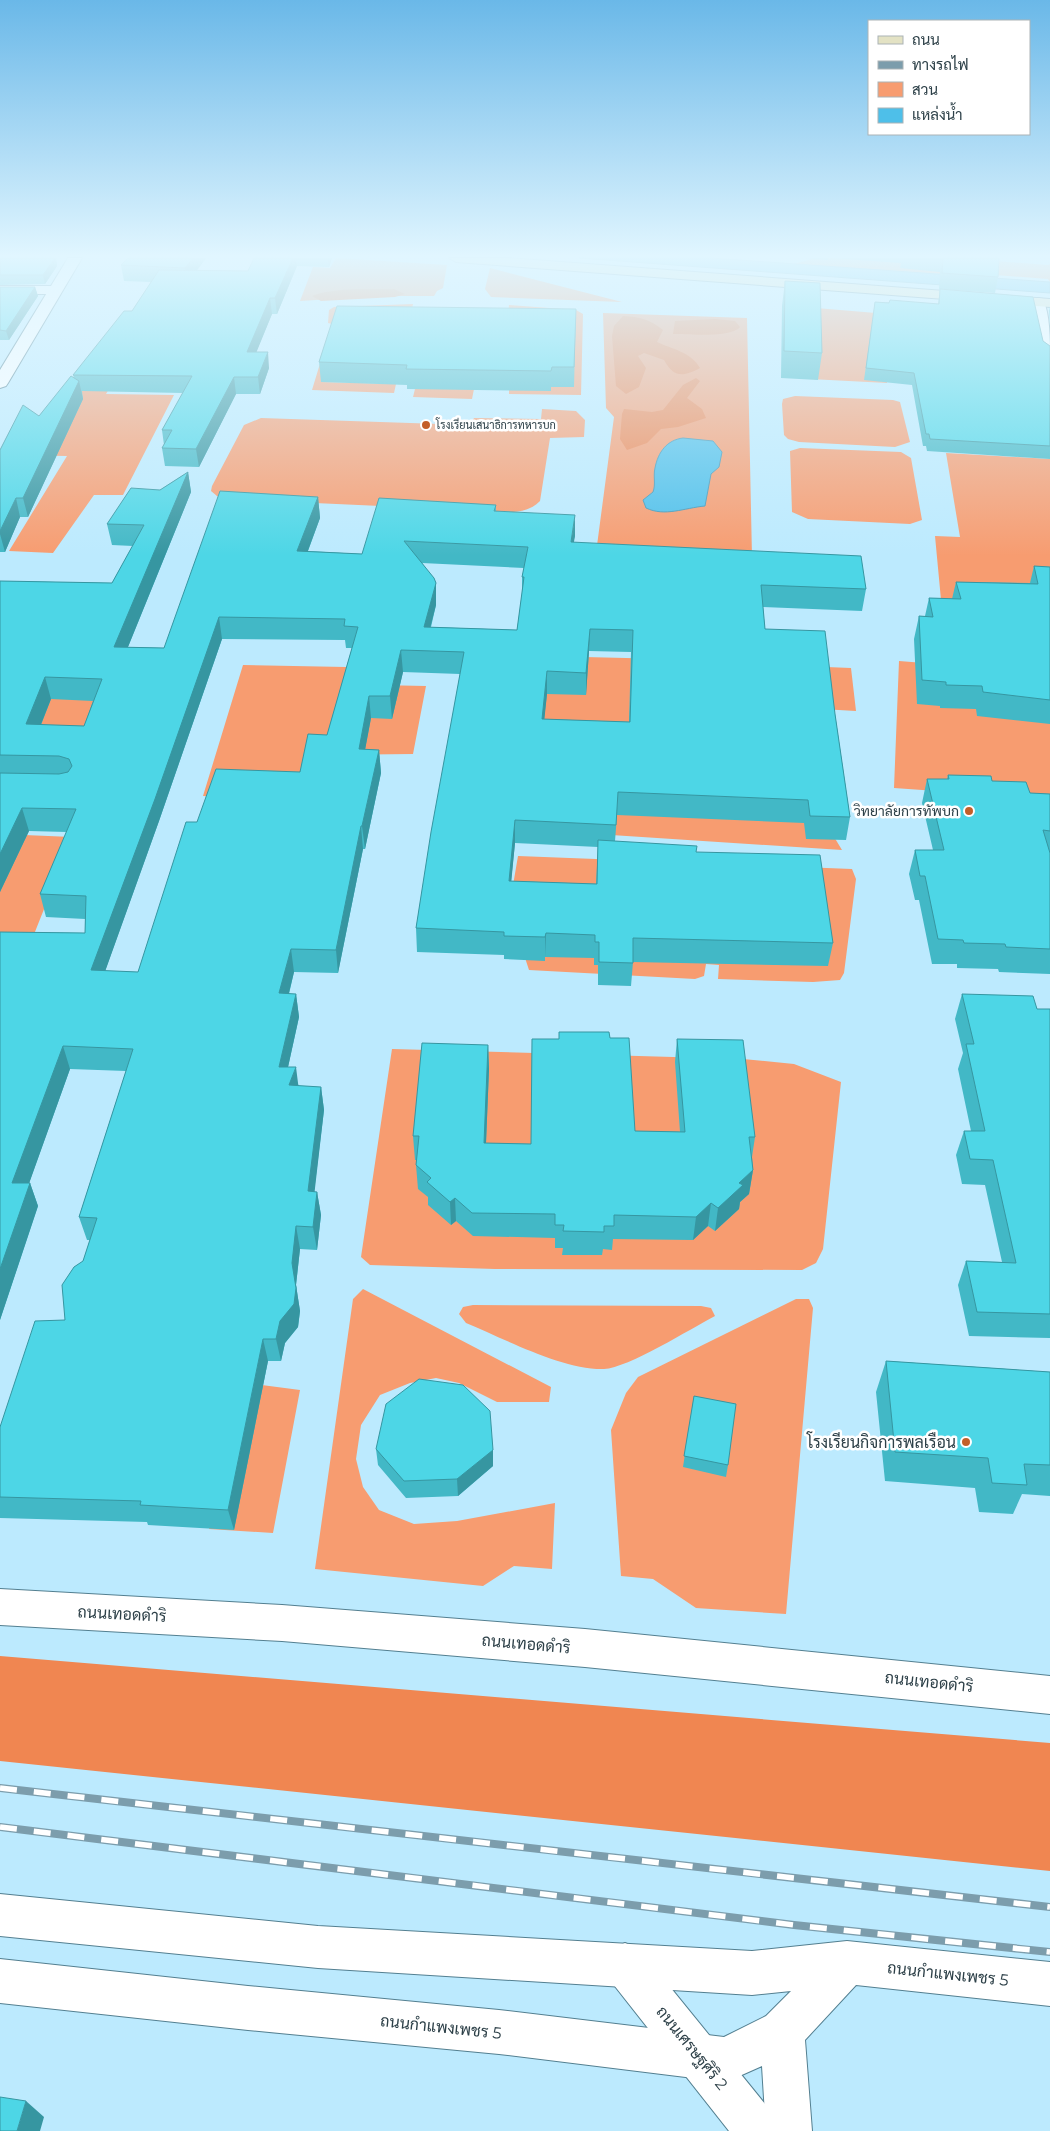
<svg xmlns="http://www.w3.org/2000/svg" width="1050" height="2131" viewBox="0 0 1050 2131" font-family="Montserrat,Sarabun,sans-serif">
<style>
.green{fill:#f79c70}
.forest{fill:#f08651}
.water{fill:#4ebfe9;stroke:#4499b9}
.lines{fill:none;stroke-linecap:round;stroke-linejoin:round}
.minor-casing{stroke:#537f90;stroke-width:2}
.tertiary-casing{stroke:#537f90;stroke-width:2}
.secondary-casing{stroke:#537f90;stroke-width:2}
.minor{fill:#fff;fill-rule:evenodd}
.tertiary{fill:#fff;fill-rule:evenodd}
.secondary{fill:#e3e2c4;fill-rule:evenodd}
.rail-casing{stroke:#7c9dac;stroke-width:8}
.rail{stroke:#fff;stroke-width:5.5;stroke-dasharray:17;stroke-linecap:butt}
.wall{fill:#42b8c6;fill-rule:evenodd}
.shaded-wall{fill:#3696a1}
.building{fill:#4dd6e6;stroke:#3696a1;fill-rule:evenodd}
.poi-dot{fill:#c35f29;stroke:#fff;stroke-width:2}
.labels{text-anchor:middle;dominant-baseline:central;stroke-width:5;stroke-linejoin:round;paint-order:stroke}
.far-poi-label{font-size:11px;fill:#2d4048;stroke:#fff;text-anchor:start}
.poi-label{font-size:14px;fill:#2d4048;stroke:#fff;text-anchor:end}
.near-poi-label{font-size:16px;fill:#2d4048;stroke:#fff;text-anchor:end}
.near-street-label{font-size:16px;fill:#2d4048;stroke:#fff}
</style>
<rect width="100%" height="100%" fill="#bceafe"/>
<!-- green -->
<path class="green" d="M336 258 447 265 443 288 437 291 434 296H380L300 301 313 267 330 268Z
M815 258H957L958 275 794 264Z
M996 261 1048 265 1050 264V282L1048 279 995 275Z
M490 268 622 302 491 297 485 289Z
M413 304 408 326 321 382 396 384 394 393 312 390 332 324 328 323 329 310 334 307Z
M509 305 576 310 583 314 581 395 509 394V387H574L507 327Z
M816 308 888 314 887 383 810 379Z
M603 313 747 318 752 557 596 553 614 417 606 408Z
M116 325H147L106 394 174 395 123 495H94L53 553 9 551 67 456 3 455 57 438Z
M415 389H474L472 399 413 397Z
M795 396 893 400 900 402 910 442 895 447 799 442 788 439 784 435 782 404 783 399Z
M542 409 576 411 585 420 584 437 550 438 540 501C532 509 524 511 513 512L225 499 217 496 211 491 212 486 244 425 261 418 470 425 474 418 541 419Z
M800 448 901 452 911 458 922 520 910 524 808 519 792 512 790 451Z
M946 453 1050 459V625L943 621 935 536 960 537Z
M542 656 668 659 816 807 842 850 535 830Z
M899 661 1050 673V799L894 788Z
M243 665 346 667 352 677 377 685 426 686 413 754 323 755 310 800 203 796Z
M801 666 851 668 856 711 804 708Z
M136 673 168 674 105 842 71 841 27 952H0V834L72 837 107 747 0 744V688L96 691Z
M518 856 852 869 856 879 844 973 840 980 813 982 718 979 719 965 706 964 704 976 695 979 529 970 509 909Z
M392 1049 743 1059 794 1064 841 1082 823 1249 816 1263 802 1270 495 1269 370 1265 361 1257Z
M363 1289 551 1387 549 1402H497L459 1383 436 1378 410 1383 380 1395 361 1425 356 1459 363 1487 379 1510 414 1524 457 1521 555 1503 552 1569 514 1566 483 1586 315 1569 353 1299Z
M796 1299H809L813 1308 786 1614 696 1608 653 1579 621 1576 611 1430 626 1393 638 1377Z
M473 1305 701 1306 711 1308 715 1316C690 1329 628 1368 604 1369 562 1370 505 1339 466 1323L459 1314 463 1307Z
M246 1383 300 1390 273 1533 209 1529Z"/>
<!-- forest -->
<path class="forest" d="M394 289 405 294 395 297 321 301 312 296C334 287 370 290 394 289Z
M623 316C640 317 649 319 663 330L657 342C672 349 691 352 700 368 683 377 674 378 664 360L644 353 638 356 646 368 639 387 626 394 616 386 612 336 614 326Z
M715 319 735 321 740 327C731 338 688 334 673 334L675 321Z
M696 378 700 381 687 398 702 409 706 418 678 427 661 429 647 443 627 450 620 439 622 414 624 409 652 412 663 410 683 385Z
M0 1656 1050 1743V1871L0 1761Z"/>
<!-- water -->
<path class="water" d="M579 258H711L1050 282V293Z
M683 438 713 441 722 452 719 467 711 474 705 506C684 508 665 517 646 508L643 500 653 492C656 484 653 476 655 468 658 452 667 440 683 438Z"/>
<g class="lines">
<defs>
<path id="minor" d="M0 286H55L62 290 55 294H0Z
M1038 298 1043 299C1050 315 1050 338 1050 357L1045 355 1042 352 1031 302 1033 299Z
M625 1943 640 1950 774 2115 781 2131H729L610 1980 603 1965 610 1950Z"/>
<path id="tertiary" d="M68 258H82L8 383 6 386 0 388V370Z
M0 1589 282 1605 585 1629 1050 1676V1714L585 1667 282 1641 0 1625Z
M0 1894 318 1926 752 1951 847 1941 1050 1962V2006L856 1985 805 2040 812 2131H766L762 2066 726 2082 499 2054 248 2030 0 2003V1959L248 1986 499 2010 724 2037 766 2016 791 1991 752 1995 318 1968 0 1936Z"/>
<path id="secondary" d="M449 258H508L1050 299V307L456 262Z"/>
</defs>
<!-- minor casing -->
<use href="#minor" class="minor-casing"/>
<!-- tertiary casing -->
<use href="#tertiary" class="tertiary-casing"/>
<!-- secondary casing -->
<use href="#secondary" class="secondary-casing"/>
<!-- minor -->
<use href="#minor" class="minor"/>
<!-- tertiary -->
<use href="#tertiary" class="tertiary"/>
<!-- secondary -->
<use href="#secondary" class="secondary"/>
<defs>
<path id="rail" d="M0 1788 1050 1907
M0 1827 794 1925 1050 1952"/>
</defs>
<!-- rail casing -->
<use href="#rail" class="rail-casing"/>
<!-- rail -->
<use href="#rail" class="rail"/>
</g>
<!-- wall -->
<path class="wall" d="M0 258H56L57 266 45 284 0 285Z
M128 258H206L197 270 248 271 254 258H332L329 267 297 266 277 314H272L256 352 269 368 260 394H236L199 467 165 466 162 448 164 445 162 430 183 393 82 391 83 399 28 517H20L5 552H0V450L39 416 74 378 73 375 132 311 151 282 124 281 121 265Z
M806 258H828V260Z
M832 258H999L998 277 995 293 939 289 940 272 900 268 901 263Z
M785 281 822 353 818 380 781 378 782 306Z
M0 287H35L38 296 9 340H0Z
M940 289 1043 341 1050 346V459L927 451 926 446H923L912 385 864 380 875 302 938 304Z
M1050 306V326L1049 311Z
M576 309 574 387H551V391L407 389V385L321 382 319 362Z
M188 472 191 492 128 647 164 648 318 497 320 518 308 551 362 554 496 505V511L575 536 573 542 866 589 862 611 763 607 765 629 835 714 850 817 846 840 806 839 804 823 617 815 615 841 696 852 833 943 828 966 633 962 631 986 598 985V965H594V958L545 957V961L504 959V955L417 952 416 928 460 674 403 672 392 719 371 718 365 749 379 750 381 773 365 849H363L338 973 294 972 289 994H296L299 1017 288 1067 299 1086 321 1087 324 1110 314 1192H317L321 1215 317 1250 300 1249 296 1285 300 1311 298 1327 285 1343 281 1361H268L234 1530 148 1525 147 1522 0 1518V1427L65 1320 90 1240H87L79 1217 126 1071 70 1069 29 1183H30L38 1206 0 1320V932L85 933V919L46 917 40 894 67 832 29 831 0 892V581L112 583 133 546 112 545 107 524ZM422 563 524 568 522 577V594L517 630 431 627 436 605V583ZM222 639 345 640 346 648H352L327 735 300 772 197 822 138 972 105 971 159 821ZM589 651 631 652 629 722 544 719 547 694 586 695ZM51 699 93 701 84 726 41 725ZM515 843 598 847 596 884 511 881Z
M1034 566 1050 567V724L977 716 976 709 940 708V706L917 704 914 639 919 616H925L929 598 952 599 956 582 1030 583Z
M948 775 992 781 1030 793 1050 794V974L999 972 998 969 957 968V964H932L919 900H915L909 874 915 850H933L922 803 927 779H947Z
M962 994 1037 1009H1050V1338L969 1336 958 1285 966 1261 1002 1262 985 1185 962 1184 956 1155 964 1131H971L958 1069 963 1053 955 1019Z
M610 1038 635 1131 680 1132 675 1062 677 1039 755 1137 752 1157 753 1170 749 1194 740 1202 739 1209 715 1231 708 1226 693 1240 613 1239 612 1250 603 1249 602 1255H562L563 1248H555V1238L473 1236 456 1221 451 1225 428 1205V1197L418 1189 416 1165 417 1160H415L413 1136 488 1045 489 1069 486 1143 531 1144 559 1039Z
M886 1361 1050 1372V1496L1022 1494 1013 1514 979 1512 975 1488 885 1481 876 1392Z
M694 1396 728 1465 726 1477 683 1467Z
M376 1449 493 1450V1466L458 1496 406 1498 378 1465Z"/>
<!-- shaded-wall -->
<path class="shaded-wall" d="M55 258H56L57 266 45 284 43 275Z
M193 258H206L187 284 185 268Z
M293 258H296L297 266 277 314 275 298Z
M328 258H332L329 267Z
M35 287 38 296 9 340 6 331Z
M270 298 272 314 250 368 247 352Z
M268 352 269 368 260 394 258 377Z
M234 377 236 394 199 467 196 449Z
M79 381 83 399 28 517 23 498Z
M188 472 191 492 119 669 114 647Z
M318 497 320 518 300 572 297 551Z
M16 498 20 517 5 552 0 534V531Z
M575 515V536L570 564 571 542Z
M436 583V605L425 648 424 627Z
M219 617 222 639 159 821 97 994 91 970Z
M590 629 589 651 586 695V673Z
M401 650 403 672 392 719 390 696Z
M547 671V694L542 742V719Z
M45 677 51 699 32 747 26 724Z
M369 696 371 718 361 772 359 749Z
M379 750 381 773 365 849 362 826Z
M22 808 29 831 0 892V854Z
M515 820V843L509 905V881Z
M361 826 363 849 338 973 336 950Z
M546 933 545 957V961V937Z
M291 949 294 972 283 1017 279 993Z
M296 994 299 1017 283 1090 279 1067Z
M488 1045 489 1069 485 1167 484 1143Z
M63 1046 70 1069 21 1206 12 1183Z
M296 1067 299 1091 289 1085Z
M321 1087 324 1110 312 1214 308 1191Z
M753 1170 749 1194 740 1202 739 1209 715 1231 718 1208 739 1183Z
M30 1183 38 1206 0 1320V1269Z
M317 1192 321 1215 317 1250 313 1227Z
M455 1198 456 1221 451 1225 450 1202Z
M711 1203 708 1226 693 1240 696 1217Z
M296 1226 300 1249 296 1285 300 1311 298 1327 285 1343 281 1361 276 1339Z
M263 1339 268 1361 234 1530 228 1510Z
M493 1450V1466L458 1496 457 1479Z
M26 2101 44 2117 40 2131H17Z"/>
<!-- building -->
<path class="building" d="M0 258H55L43 275H0Z
M128 258H193L185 268 121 265Z
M254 258H293L275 298H270L247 352H268L258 377H234L196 449 162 448 172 430H162L192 376 73 375 124 311H132L159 270 248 271Z
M943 258H999L998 277 942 273Z
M785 281 820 283 822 353 784 351Z
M0 287H35L6 331 0 330Z
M940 289 1033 297 1043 341 1050 346V446L930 439 929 434H926L914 373 866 368 875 302 889 303 890 300 939 304Z
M337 306 576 309 574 367H552L551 371 406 369 407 365 319 362Z
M71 376 79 381 23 498H16L0 531V450L23 405 39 416Z
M188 472 114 647 164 648 220 491 318 497 297 551 362 554 379 498 496 505 494 511 575 515 571 542 861 556 866 589 761 585 765 629 825 631 835 714 850 817 810 816 808 800 618 792 616 825 515 820 509 881 597 884 598 840 697 846 696 852 820 855 833 943 633 938V963L599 962V942H595V935L546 933 545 937 504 936V932L416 928 431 832 464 652 401 650 390 696H369L359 749 379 750 362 826H361L336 950 291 949 279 993 296 994 279 1067H296L289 1085 321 1087 308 1191 317 1192 313 1227 296 1226 292 1263 296 1288 294 1304 280 1321 276 1339H263L228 1510 140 1505 141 1501 0 1497V1427L35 1321 65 1320 62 1285 74 1267 83 1261 97 1218 79 1217 133 1049 63 1046 12 1183H30L0 1269V932L85 933 86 896 40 894 76 809 22 808 0 854V773L59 774 68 772 72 766 69 759 59 756 0 755V581L112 583 144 525 107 524 131 488 160 490ZM404 541 528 547 522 577H524L517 630 424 627 436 583 434 578ZM219 617 345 619 344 626 358 627 327 735 308 734 300 772 216 769 197 822H186L138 972 91 970 155 799ZM590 629 633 630 630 722 542 719 547 671 586 673ZM45 677 102 679 84 726 26 724Z
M1034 566 1050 567V700L983 692 982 686 946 685V682L922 680 919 616 933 617 929 598 961 599 956 582 1038 584Z
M948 775 991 776 992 781 1026 782 1030 793 1050 794V831L1043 830 1050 853V949L1006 947 1005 944 964 943 963 940 938 939 925 876H920L915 850H944L927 779H949Z
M962 994 1033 996 1037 1009H1050V1314L977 1312 966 1261 1016 1263 993 1160 970 1159 964 1131H985L966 1044H974Z
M559 1032H609L610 1038H629L635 1131 685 1132 677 1039 743 1040 755 1137H749L753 1170 739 1183 743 1185 718 1208 711 1203 696 1217 614 1215V1226H604V1232L563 1231 564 1225H555V1214L472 1213 455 1198 450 1202 427 1182 431 1178 416 1165 419 1136H413L422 1043 488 1045 484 1143 531 1144 532 1039H559Z
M886 1361 1050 1372V1465L1024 1464 1027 1485 992 1483 988 1458 895 1452Z
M419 1379 463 1385 490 1411 493 1450 457 1479 404 1481 376 1449 386 1404Z
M694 1396 736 1404 728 1465 684 1456Z
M0 2097 26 2101 17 2131H0Z"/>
<!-- sky -->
<linearGradient id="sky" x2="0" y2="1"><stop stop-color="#6ab8e8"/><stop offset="0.46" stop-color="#e1f6ff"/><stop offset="1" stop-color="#e1f6ff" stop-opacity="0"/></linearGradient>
<rect width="1050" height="556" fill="url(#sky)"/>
<!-- markers -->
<g class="poi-dot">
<circle cx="426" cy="425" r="5"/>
<circle cx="969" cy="811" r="5"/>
<circle cx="966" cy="1442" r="5"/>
</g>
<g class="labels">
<!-- far-poi labels -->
<g class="far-poi-label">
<text x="436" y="425">โรงเรียนเสนาธิการทหารบก</text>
</g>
<!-- poi labels -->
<g class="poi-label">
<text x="959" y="811">วิทยาลัยการทัพบก</text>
</g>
<!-- near-poi labels -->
<g class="near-poi-label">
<text x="956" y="1442">โรงเรียนกิจการพลเรือน</text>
</g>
<!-- near-street labels -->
<g class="near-street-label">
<text transform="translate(122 1614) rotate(3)">ถนนเทอดดำริ</text>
<text transform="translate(526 1644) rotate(5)">ถนนเทอดดำริ</text>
<text transform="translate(929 1682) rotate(6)">ถนนเทอดดำริ</text>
<text transform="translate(948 1974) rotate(6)">ถนนกำแพงเพชร 5</text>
<text transform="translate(441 2027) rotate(6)">ถนนกำแพงเพชร 5</text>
<text transform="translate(692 2048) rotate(51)">ถนนเศรษฐศิริ 2</text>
</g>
</g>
<!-- legend -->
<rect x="868" y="20" width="162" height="115" fill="#ffffff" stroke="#abb3b6"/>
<rect x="878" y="36" width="25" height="8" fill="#e3e2c4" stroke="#abb3b6"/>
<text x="912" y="45" font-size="15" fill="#2d4048">ถนน</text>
<rect x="878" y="61" width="25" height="8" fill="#7c9dac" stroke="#abb3b6"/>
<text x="912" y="70" font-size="15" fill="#2d4048">ทางรถไฟ</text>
<rect x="878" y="82" width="25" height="15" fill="#f79c70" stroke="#abb3b6"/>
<text x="912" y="95" font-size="15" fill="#2d4048">สวน</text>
<rect x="878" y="108" width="25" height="15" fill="#4ebfe9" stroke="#abb3b6"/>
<text x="912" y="120" font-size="15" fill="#2d4048">แหล่งน้ำ</text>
</svg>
